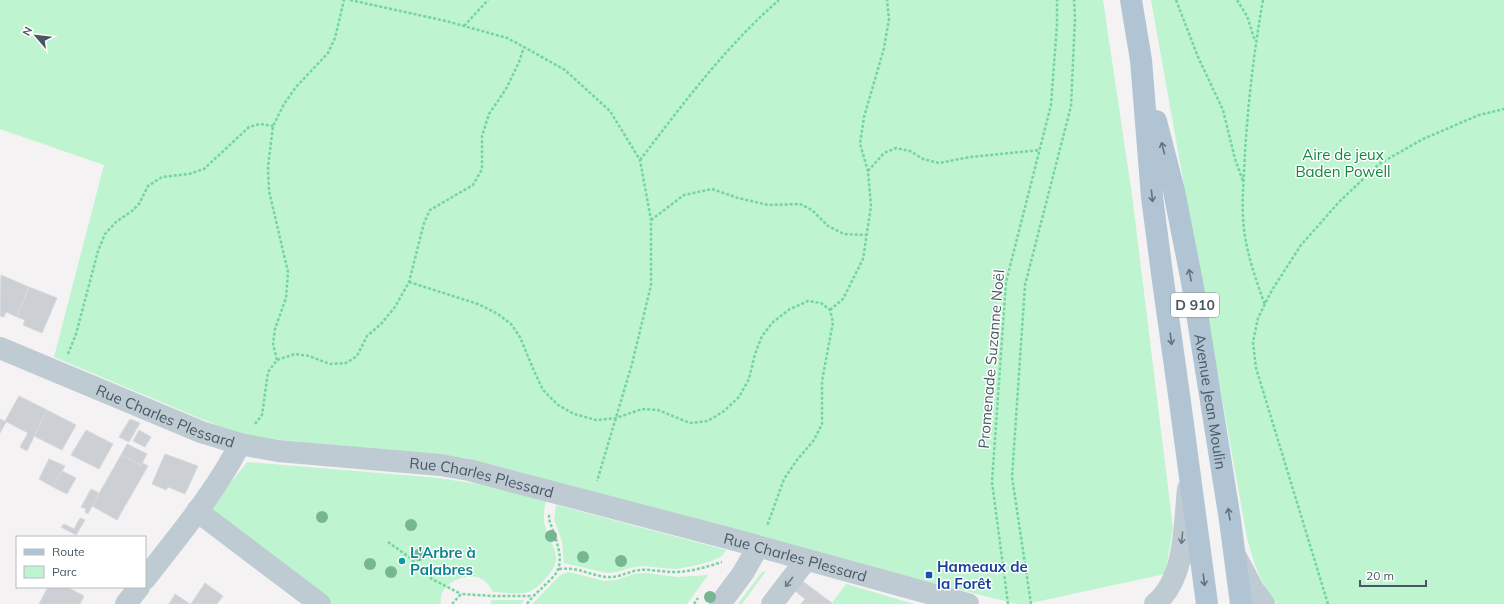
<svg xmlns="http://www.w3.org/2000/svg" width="1504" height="604" viewBox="0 0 1504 604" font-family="Mulish,sans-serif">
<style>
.green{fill:#bef4cf}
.building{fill:#ccd0d5;stroke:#d6d9de}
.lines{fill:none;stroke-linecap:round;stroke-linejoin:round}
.path{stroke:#72d69e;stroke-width:2.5;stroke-dasharray:3 2;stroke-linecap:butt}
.minor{stroke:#bfcbd3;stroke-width:22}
.major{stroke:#b0c4d3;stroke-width:22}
.tree{fill:#76b791}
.oneway{stroke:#62727e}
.oneway2{stroke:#6c7a84}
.culture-dot{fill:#0f9aa8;stroke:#fff;stroke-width:1.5}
.transit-dot{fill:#1a4fb4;stroke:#fff;stroke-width:1.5}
.labels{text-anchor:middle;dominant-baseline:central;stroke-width:3;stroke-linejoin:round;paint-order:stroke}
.shield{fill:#fff;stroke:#7f8991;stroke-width:1}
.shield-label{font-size:14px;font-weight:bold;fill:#485762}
.park-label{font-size:15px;fill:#0e8741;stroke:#fff}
.street-label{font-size:15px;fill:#485762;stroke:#fff}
.culture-label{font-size:15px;font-weight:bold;fill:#0d838f;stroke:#fff;text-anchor:start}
.transit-label{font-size:15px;font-weight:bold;fill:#164399;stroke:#fff;text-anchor:start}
</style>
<rect width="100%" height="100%" fill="#f4f2f2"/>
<!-- green -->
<path class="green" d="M0 0H1103L1132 195 1173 528 1165 574 1026 604H1017L905 576 467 458 242 436 54 357 104 165 0 129Z
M1151 0H1504V604H1277C1259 581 1255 566 1247 538Z
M247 462 439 478 490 486 546 501C544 510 543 517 545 526 548 537 557 549 556 561 555 570 536 591 528 592 517 595 504 592 493 592 491 589 489 585 486 582 471 568 437 582 441 604H332L208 512Z
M556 505 726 550 722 556 712 561 693 566 676 569 641 566 629 568 617 572 607 573 564 563 562 541 554 519Z
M766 571 742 604H738L762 572Z
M569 572 604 581 616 580 634 574 646 573 678 577 708 575 687 604H532L547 589 560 575Z
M846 584 914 604H834L832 603Z
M492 600H524L521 604H490Z"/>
<!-- building -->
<path class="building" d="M1 275 29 287 17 317 6 312 4 317 0 316Z
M29 287 57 298 42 333 23 325 25 320 17 317Z
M19 396 47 410 27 451 20 447 28 433 5 421Z
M47 410 76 425 62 450 34 436Z
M0 419 6 422 0 433Z
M130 419 140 423 129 442 119 437Z
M86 430 113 444 99 469 71 455Z
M139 430 151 437 145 447 133 441Z
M127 444 147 454 141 465 121 455Z
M165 454 198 466 185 494 168 487 166 490 152 484Z
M121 455 141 465 143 463 148 466 117 520 92 506Z
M49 459 65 466 53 487 39 479Z
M62 471 76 478 67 494 53 487Z
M91 489 99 493 88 514 85 512 86 509 81 507Z
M80 518 85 520 76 535 61 527 64 524 74 529Z
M801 580 832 603V604H801L805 599 794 590Z
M205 583 223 596 217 604H191Z
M48 587H67L84 596 80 604H39Z
M175 594 190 604H169Z"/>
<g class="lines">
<!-- path -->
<path class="path" d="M350 0 446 21 507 38 524 47 565 70 610 111 640 160 651 220V285L632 364 597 481
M1176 0 1198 57 1223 110 1235 159 1243 181
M1237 0 1247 16 1255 41
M1263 0C1254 51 1248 102 1245 153 1244 179 1241 204 1244 229 1247 255 1256 280 1265 305
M464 26 488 0
M640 160C683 104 725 47 779 0
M868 171 884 153 896 148 910 151 923 159 939 163 970 157 1040 150
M651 220 684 195 712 189 738 198 768 205 800 204 812 210 828 226 844 234 866 235
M409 282 478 304 498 314 511 324 520 337 534 371 543 390 558 405 574 414 596 420 616 418 642 409 658 410 690 423 708 421 724 411 739 397 749 379 755 354 762 336 773 322 790 309 808 301 821 303 830 310 833 322 822 381V424L814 440 797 460 784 479 767 526
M830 310 843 299 863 259 871 206 868 171 860 144 864 117 884 48 889 19 887 0
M68 354 76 334 98 251 105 234 116 222 132 211 139 204 148 186 162 177 189 174 204 169 249 127 260 124 273 126
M277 360 273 344 275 329 286 298 288 272 269 191 268 167 273 126 284 104 296 87 328 53 335 38 344 0
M255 424 262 415 268 372 277 360 295 354 309 356 330 364 346 363 357 356 367 336 381 324 395 307 409 282 424 223 430 210 473 185 482 169V136L489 114 506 89 519 62 524 47
M388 542 409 557 432 579 461 594
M559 569C580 567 588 575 607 577 619 578 629 571 640 570 651 569 663 572 674 572 691 572 706 567 722 562
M452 604 461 594 493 596H532
M527 604C534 594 544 587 553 577 568 562 554 536 549 519V514
M694 604 698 598
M1008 604 992 482 1006 282 1051 105 1057 24V0
M1031 604 1012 477 1025 285 1071 106 1075 18 1074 0
M1328 604 1256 368 1253 342 1258 318 1272 290 1301 245 1339 202 1379 164 1423 139 1479 115 1504 109"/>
<!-- minor -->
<g class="minor">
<path id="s1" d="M0 348 201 432 240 444 278 451 440 465 469 470 739 541 968 604"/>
<path d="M197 511 320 604"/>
<path d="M1235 555 1253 589 1264 604"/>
<path d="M145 579C179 535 215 493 240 444"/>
<path d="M126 604 139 587"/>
<path d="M720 604 743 573 758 547"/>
<path d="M772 604 806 560"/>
<path d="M1155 604C1186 578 1184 527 1188 489"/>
</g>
<!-- major -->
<g class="major">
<path d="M1131 0 1141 60 1152 197 1163 281 1180 402 1207 604"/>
<path id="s2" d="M1156 121 1174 191 1192 282 1230 520 1241 604"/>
</g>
</g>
<!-- trees -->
<g class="tree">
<circle cx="322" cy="517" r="6"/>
<circle cx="411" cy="525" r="6"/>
<circle cx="551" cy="536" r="6"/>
<circle cx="419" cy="555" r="6"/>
<circle cx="583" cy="557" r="6"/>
<circle cx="621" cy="561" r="6"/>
<circle cx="370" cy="564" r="6"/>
<circle cx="391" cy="572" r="6"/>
<circle cx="710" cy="597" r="6"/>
</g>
<!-- one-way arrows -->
<defs><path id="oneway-shaft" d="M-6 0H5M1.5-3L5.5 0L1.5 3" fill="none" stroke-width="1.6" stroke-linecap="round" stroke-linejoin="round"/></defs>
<g class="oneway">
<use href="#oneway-shaft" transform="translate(1163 148) rotate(-104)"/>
<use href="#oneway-shaft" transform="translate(1152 196) rotate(84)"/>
<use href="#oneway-shaft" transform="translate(1190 275) rotate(-101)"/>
<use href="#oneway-shaft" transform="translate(1171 339) rotate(82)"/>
<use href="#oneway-shaft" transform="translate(1229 514) rotate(-99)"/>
<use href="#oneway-shaft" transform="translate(1204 580) rotate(83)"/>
</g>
<g class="oneway2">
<use href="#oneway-shaft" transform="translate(1182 538) rotate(96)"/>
<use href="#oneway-shaft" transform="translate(789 582) rotate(128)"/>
</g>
<!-- markers -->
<circle class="culture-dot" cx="402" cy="561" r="4"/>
<rect class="transit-dot" x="925" y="571" width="8" height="8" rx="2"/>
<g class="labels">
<!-- shield labels -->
<rect class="shield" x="1171" y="293" width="48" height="24" rx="3"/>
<g class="shield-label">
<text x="1195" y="305">D 910</text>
</g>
<!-- park labels -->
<g class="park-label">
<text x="1343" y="154">Aire de jeux<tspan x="1343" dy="17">Baden Powell</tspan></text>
</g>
<!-- street labels -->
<g class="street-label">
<text transform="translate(991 359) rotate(-85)">Promenade Suzanne Noël</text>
<text stroke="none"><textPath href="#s2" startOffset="286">Avenue Jean Moulin</textPath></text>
<text stroke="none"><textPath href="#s1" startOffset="179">Rue Charles Plessard</textPath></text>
<text stroke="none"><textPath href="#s1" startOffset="503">Rue Charles Plessard</textPath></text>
<text stroke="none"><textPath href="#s1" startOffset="827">Rue Charles Plessard</textPath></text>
</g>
<!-- culture labels -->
<g class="culture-label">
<text x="410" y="552">L'Arbre à<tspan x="410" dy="17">Palabres</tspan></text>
</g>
<!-- transit labels -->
<g class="transit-label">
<text x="937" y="566">Hameaux de<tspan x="937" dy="17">la Forêt</tspan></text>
</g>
</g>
<!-- legend -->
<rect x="16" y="536" width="130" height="52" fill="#ffffff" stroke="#b6bcc0"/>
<rect x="24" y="549" width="20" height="6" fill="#b0c4d3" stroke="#b6bcc0"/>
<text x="52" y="556" font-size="12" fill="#485762">Route</text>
<rect x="24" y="566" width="20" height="12" fill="#bef4cf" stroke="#b6bcc0"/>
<text x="52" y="576" font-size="12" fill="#485762">Parc</text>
<!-- north arrow -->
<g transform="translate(36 36) rotate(298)" stroke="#ffffff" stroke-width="3" paint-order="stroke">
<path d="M0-3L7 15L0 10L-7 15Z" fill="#485762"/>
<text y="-6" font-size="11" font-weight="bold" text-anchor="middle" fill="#485762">N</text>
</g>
<!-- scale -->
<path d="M1360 580v6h66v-6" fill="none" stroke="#485762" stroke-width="2"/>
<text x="1366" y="580" font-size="12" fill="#485762" stroke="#ffffff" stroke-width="3" paint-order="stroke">20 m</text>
</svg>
